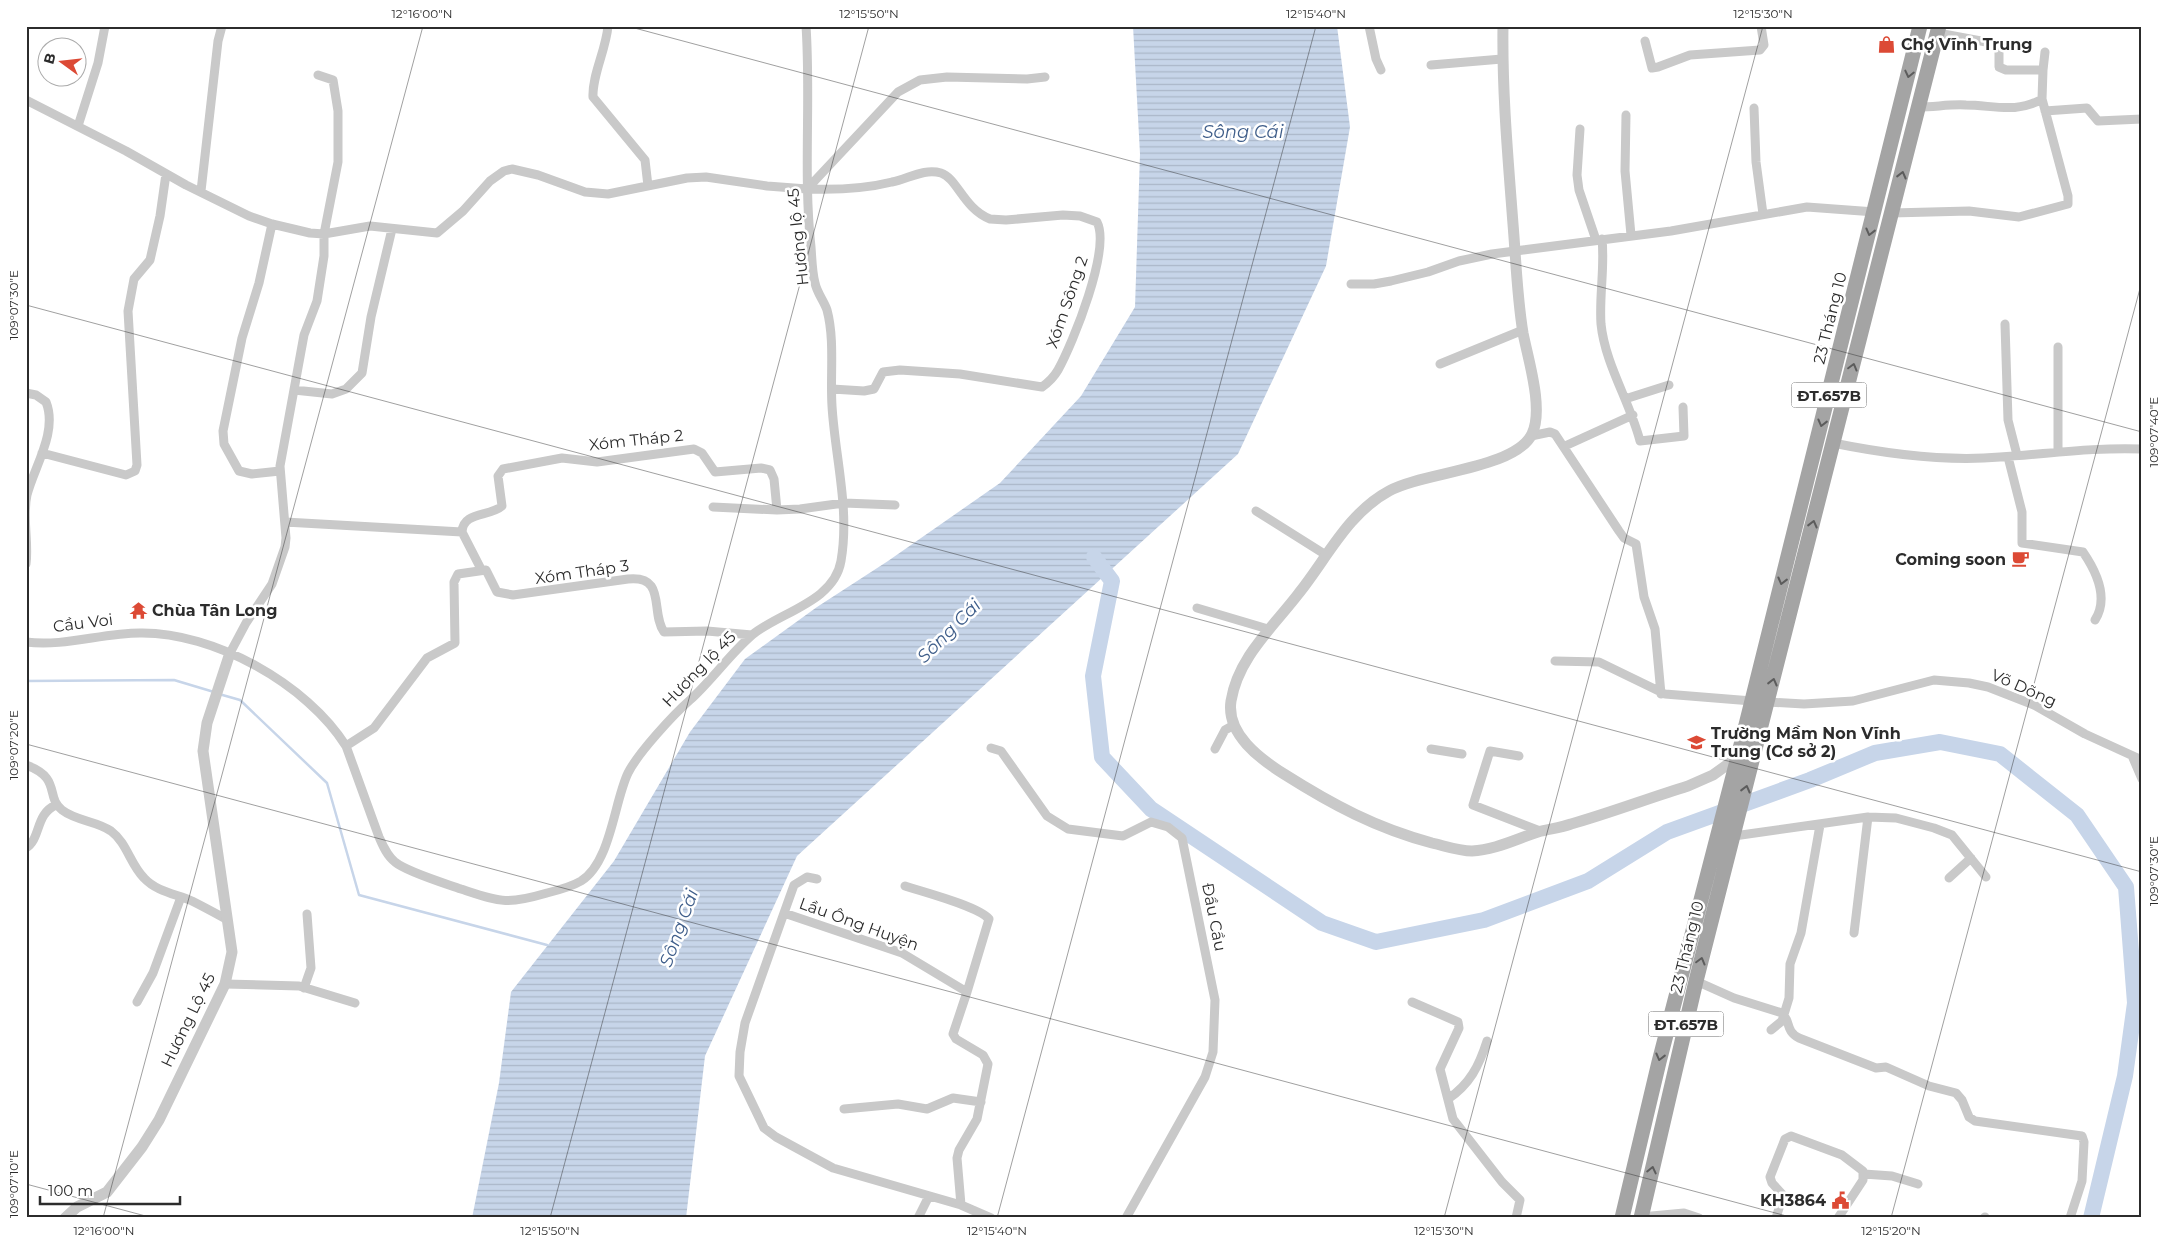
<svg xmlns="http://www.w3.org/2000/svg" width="2168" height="1244" viewBox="0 0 2168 1244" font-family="Montserrat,sans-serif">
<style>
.water{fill:url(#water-rules)}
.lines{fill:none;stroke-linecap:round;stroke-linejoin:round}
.stream{stroke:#c7d5e9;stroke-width:2.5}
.river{stroke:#c7d5e9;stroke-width:16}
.minor{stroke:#c9c9c9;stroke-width:9}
.tertiary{stroke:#c9c9c9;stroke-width:11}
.primary{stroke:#a4a4a4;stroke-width:15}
.oneway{stroke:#5c5c5c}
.ticks{fill:none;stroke:#2c2c2c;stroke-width:1;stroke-opacity:0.45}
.labels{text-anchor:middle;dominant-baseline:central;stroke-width:5;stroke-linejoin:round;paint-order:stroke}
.shield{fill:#fff;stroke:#6b6b6b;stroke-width:1}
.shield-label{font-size:15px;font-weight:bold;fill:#2c2c2c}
.poi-label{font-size:16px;font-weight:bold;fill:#2c2c2c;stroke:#fff;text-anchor:start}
.street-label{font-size:16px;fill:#2c2c2c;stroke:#fff}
.water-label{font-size:18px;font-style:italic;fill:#3f5e8a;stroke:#fff}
.neatline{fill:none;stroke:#2c2c2c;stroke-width:2}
.ticks-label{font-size:12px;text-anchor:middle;fill:#2c2c2c}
</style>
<defs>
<pattern id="water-rules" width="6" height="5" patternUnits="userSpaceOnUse" patternTransform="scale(1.25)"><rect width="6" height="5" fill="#c7d5e9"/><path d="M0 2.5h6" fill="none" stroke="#abb7c8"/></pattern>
</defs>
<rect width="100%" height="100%" fill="#fff"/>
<!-- water -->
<path class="water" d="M1133 26H1337L1350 127 1326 266 1238 454 797 856 705 1056 686 1218H472L499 1083 511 992 614 861 690 732 745 659 817 607 888 561 1000 483 1081 396 1135 307 1140 154Z"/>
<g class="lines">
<!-- stream -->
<path class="stream" d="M26 681 174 680 214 692
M219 694 240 700 327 783 359 895 547 945"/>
<!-- river -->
<path class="river" d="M1094 557 1112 581 1093 676 1102 757 1151 809 1322 923 1376 942 1484 920 1588 881 1667 832 1810 780 1875 753 1940 742 2000 754 2077 815 2126 887 2135 1003 2125 1076 2091 1218"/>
<!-- minor -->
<path class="minor" d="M608 26C606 50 592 75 593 97L645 160 648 186
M1369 26 1376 59 1381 70
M1645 41 1652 68 1658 67 1690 55 1760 50 1764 45 1761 26
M1431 65 1502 59
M2043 70 2045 52
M26 100 126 151 186 185 249 216 272 224 310 233 324 234 370 226 437 233 463 211 490 181 504 171 512 169 538 175 585 192 608 194 687 178 706 177 767 186 807 189 898 92 920 80 947 77 1027 79 1045 77
M1919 107C1935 107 1950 104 1966 105 1992 105 2017 114 2042 99L2043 70H2006L1999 67V46L1997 44 1938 33
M1754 108 1756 162 1763 214
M2045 111 2087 108 2098 121 2142 119
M1626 115 1625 171 1631 235
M78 126 98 63 105 26
M1580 129 1577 175 1579 190 1596 240
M807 189C835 190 864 189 892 182 908 179 924 168 941 173 957 178 964 209 990 219L1006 220 1063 215 1080 216 1097 222C1111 249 1073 343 1058 370 1054 377 1049 382 1042 387L960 374 900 370 883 372 874 389 864 391 832 389
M201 191 218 41 222 26
M1892 213 1969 211 2019 217 2068 204V196L2042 99
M272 224 259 283 242 338 223 431 224 444 239 471 252 474 280 471
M1602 239C1605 267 1599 296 1601 324 1605 364 1630 402 1640 441L1684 436 1683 407
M1351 284H1374L1391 281 1428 272 1459 261 1492 254 1671 231 1807 207 1875 212
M2005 324 2008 420 2017 455
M2058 347V452
M1440 364 1523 330
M294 390 332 394 346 389 362 373 371 317 392 229
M26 393 36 395 46 402C58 432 34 467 27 495 22 517 29 542 26 564
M1625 399 1669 385
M1531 436 1550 432 1555 434 1619 531 1624 538 1636 544 1644 597 1655 629 1661 694
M1833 443C1887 454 1945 462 2000 457 2047 454 2095 447 2142 449
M1565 446 1633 415
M42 453 126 475 135 471 137 465 128 311 134 279 150 260 160 216 166 174
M2008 457 2022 512V543L2083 552C2096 571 2109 598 2095 620
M713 507 777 510
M1256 511 1326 555
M285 522 462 532C463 511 490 517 502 506L498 476 503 469 562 458 597 462 694 449 702 453 715 472 761 468 770 470 774 479 777 510 800 509 844 503 895 505
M462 532 481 569
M1197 608 1268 629
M26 642C64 647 102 633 140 633 214 632 307 684 346 746L379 837C383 846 387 856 395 862 407 872 444 883 461 889 501 902 506 905 547 893 559 890 571 887 581 881 611 862 614 802 628 773 638 753 673 715 690 700 712 680 730 654 752 635 780 612 834 602 841 561 850 509 835 457 832 406 830 375 835 340 827 310 824 301 817 293 815 283 812 272 812 259 811 247 803 174 811 100 806 26
M230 653 246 623 272 584 285 547 286 538 280 466 304 335 317 301 324 256V234L338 162V111L333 80 318 75
M1555 661 1599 662 1665 694 1752 701
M1768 702 1804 704 1853 701 1934 680 1969 683 1988 687 2034 705 2085 734 2142 760
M346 746 374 728 427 658 455 643 454 582 458 574 486 570 497 592 513 595 628 579C667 575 650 612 664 632L707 631 752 635
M991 748 1001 751 1047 816 1068 829 1123 836 1151 822 1168 827 1182 838 1215 1000 1213 1052 1205 1077 1126 1218
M1215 749 1225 730 1234 725
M1431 749 1462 754
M1519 756 1490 751 1473 805 1540 831
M2133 758 2142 779
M26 765C62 778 45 797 62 810 76 821 97 821 111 831 127 843 130 864 144 878 157 892 176 894 192 901 204 907 215 913 226 919
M1734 836 1868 817 1896 818 1934 828 1952 835 1986 877
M26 848C41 839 35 814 56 805
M1949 878 1971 858
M905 886C923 892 978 906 989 919L967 992
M784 913 794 885 807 877 817 879
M1854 933 1868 817
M1696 981 1734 998 1782 1013C1791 1021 1785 1031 1799 1038L1876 1068 1886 1067 1929 1086 1956 1093 1962 1100 1969 1117 1975 1121 2082 1136 2084 1142 2082 1181 2070 1218
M225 984 299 986 355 1003
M304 988 311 968 307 914
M137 1002 153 973 181 897
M1412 1002 1458 1022 1459 1028 1440 1069 1453 1119 1502 1182 1520 1200 1516 1218
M1771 1030 1782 1021 1789 998 1790 964 1801 933 1820 825
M1448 1099C1470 1084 1479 1066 1487 1041
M844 1109 898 1104 927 1109 953 1098 981 1102
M1864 1174 1892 1176 1918 1184
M961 1205 957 1158 959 1150 977 1119 988 1064 983 1055 956 1039 953 1034 967 992 902 953 784 913 745 1023 740 1052 739 1076 764 1128 776 1137 833 1168 961 1205 991 1218
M1641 1217 1684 1213 1699 1218
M918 1218 929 1196
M1776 1218 1783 1195 1772 1183 1770 1177 1785 1139 1791 1136 1842 1155 1863 1171V1180L1838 1218
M1984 1218 1985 1217"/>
<!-- tertiary -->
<path class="tertiary" d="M1503 26C1502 92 1508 158 1513 224 1516 260 1517 297 1523 333 1528 359 1544 409 1532 434 1515 469 1423 472 1389 491 1348 513 1327 558 1299 593 1274 626 1238 657 1231 701 1226 734 1260 759 1284 774 1333 805 1376 828 1432 843 1445 846 1459 851 1472 851 1495 850 1516 839 1538 832 1548 829 1560 828 1571 824 1610 813 1649 798 1688 786L1713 775 1738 757
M65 1218 77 1207 107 1192 142 1147 159 1120 225 984 232 952 203 751 207 723 230 653"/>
<!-- primary -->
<path class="primary" d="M1622 1218 1659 1062 1738 757 1920 26
M1641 1218 1696 981 1939 26"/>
</g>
<!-- one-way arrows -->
<defs><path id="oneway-chevron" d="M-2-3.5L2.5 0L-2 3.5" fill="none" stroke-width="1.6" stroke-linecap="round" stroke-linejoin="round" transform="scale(1.25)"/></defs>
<g class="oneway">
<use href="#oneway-chevron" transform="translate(1909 74) rotate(103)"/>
<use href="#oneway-chevron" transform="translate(1902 175) rotate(-76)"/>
<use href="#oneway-chevron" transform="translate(1870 232) rotate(104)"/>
<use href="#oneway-chevron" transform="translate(1853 367) rotate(-75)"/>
<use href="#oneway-chevron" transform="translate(1822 423) rotate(104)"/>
<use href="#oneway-chevron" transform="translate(1813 524) rotate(-76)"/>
<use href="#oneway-chevron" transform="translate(1782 581) rotate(104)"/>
<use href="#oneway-chevron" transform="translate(1773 682) rotate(-76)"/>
<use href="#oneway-chevron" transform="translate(1746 789) rotate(-76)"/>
<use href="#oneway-chevron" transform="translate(1701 961) rotate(-75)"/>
<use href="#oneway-chevron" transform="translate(1660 1057) rotate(104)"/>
<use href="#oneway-chevron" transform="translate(1652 1170) rotate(-77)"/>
</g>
<!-- ticks -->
<path class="ticks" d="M627 26 2142 432M26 305 2142 872M26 744 1794 1218M26 1184 153 1218M103 1218 423 26M550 1218 869 26M997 1218 1316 26M1444 1218 1763 26M1891 1218 2142 281"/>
<!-- icons -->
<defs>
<symbol id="shop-bare" viewBox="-9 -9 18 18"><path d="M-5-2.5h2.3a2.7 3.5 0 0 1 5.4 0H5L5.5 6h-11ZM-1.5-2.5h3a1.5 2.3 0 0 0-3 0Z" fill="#dc4a35" stroke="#fff" stroke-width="2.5" paint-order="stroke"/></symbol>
<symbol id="cafe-bare" viewBox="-9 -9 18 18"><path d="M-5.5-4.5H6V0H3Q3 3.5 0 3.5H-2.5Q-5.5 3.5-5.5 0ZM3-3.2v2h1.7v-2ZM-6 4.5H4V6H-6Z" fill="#dc4a35" stroke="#fff" stroke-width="2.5" paint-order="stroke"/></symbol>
<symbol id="temple-bare" viewBox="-9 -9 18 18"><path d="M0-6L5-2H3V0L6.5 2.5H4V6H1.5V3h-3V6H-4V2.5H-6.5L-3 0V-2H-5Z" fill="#dc4a35" stroke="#fff" stroke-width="2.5" paint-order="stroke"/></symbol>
<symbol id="school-bare" viewBox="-9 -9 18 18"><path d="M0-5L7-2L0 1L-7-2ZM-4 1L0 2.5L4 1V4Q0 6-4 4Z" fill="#dc4a35" stroke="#fff" stroke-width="2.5" paint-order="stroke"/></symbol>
<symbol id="civic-bare" viewBox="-9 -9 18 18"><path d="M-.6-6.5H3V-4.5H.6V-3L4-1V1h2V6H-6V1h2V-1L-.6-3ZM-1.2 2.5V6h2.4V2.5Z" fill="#dc4a35" stroke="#fff" stroke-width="2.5" paint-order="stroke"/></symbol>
</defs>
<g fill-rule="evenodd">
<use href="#shop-bare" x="1874" y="32" width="25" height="25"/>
<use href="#cafe-bare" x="2008" y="546" width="25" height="25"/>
<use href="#temple-bare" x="126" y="598" width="25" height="25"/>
<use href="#school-bare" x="1684" y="730" width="25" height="25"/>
<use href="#civic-bare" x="1828" y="1188" width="25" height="25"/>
</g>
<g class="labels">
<!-- shield labels -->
<g class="shield">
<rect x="1791.5" y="382.5" width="75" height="25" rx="4"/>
<rect x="1648.5" y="1011.5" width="75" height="25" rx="4"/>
</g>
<g class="shield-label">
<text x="1829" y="395">ĐT.657B</text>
<text x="1686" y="1024">ĐT.657B</text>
</g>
<!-- poi labels -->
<g class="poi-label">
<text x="1901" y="44">Chợ Vĩnh Trung</text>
<text x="2006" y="559" text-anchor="end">Coming soon</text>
<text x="152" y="610">Chùa Tân Long</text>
<text x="1711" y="733">Trường Mầm Non Vĩnh<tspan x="1711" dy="18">Trung (Cơ sở 2)</tspan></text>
<text x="1826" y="1200" text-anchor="end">KH3864</text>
</g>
<!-- street labels -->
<g class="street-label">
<text transform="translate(798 237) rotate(-96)">Hương lộ 45</text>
<text transform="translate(1067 302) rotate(-71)">Xóm Sông 2</text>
<text transform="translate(1830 318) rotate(-76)">23 Tháng 10</text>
<text transform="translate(636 440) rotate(-6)">Xóm Tháp 2</text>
<text transform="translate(582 572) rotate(-8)">Xóm Tháp 3</text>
<text transform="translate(83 623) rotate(-7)">Cầu Voi</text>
<text transform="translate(699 669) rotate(-46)">Hương lộ 45</text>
<text transform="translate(2024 688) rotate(24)">Võ Dõng</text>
<text transform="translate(1214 917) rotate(79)">Đầu Cầu</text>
<text transform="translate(859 924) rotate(20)">Lầu Ông Huyện</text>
<text transform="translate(1687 947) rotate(-76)">23 Tháng 10</text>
<text transform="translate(188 1020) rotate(-64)">Hương Lộ 45</text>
</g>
<!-- water labels -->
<g class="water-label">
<text x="1243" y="132">Sông Cái</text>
<text transform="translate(949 631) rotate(-45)">Sông Cái</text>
<text transform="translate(679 928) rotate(-70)">Sông Cái</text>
</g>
</g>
<!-- border -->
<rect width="2168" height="1244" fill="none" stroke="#ffffff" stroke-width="55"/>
<!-- north arrow -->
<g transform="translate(62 62) rotate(285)"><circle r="24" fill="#ffffff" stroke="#ababab"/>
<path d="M0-4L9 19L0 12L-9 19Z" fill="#dc4a35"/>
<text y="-8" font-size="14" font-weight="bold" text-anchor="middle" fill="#2c2c2c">B</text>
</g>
<!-- scale -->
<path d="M40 1196v8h140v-8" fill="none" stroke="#2c2c2c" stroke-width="2.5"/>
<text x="48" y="1196" font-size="15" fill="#2c2c2c" stroke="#ffffff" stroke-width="4" paint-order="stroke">100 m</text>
<rect x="28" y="28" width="2112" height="1188" class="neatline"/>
<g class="ticks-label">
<text x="422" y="18">12°16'00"N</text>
<text x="869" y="18">12°15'50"N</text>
<text x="1316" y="18">12°15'40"N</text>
<text x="1763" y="18">12°15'30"N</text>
<text transform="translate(14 305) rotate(-90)" y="4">109°07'30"E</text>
<text transform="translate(2154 432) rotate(-90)" y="4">109°07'40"E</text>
<text transform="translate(14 745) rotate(-90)" y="4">109°07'20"E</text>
<text transform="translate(2154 871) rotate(-90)" y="4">109°07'30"E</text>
<text transform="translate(14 1184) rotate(-90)" y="4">109°07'10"E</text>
<text x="104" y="1235">12°16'00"N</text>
<text x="550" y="1235">12°15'50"N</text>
<text x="997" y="1235">12°15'40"N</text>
<text x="1444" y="1235">12°15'30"N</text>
<text x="1891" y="1235">12°15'20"N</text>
</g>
</svg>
